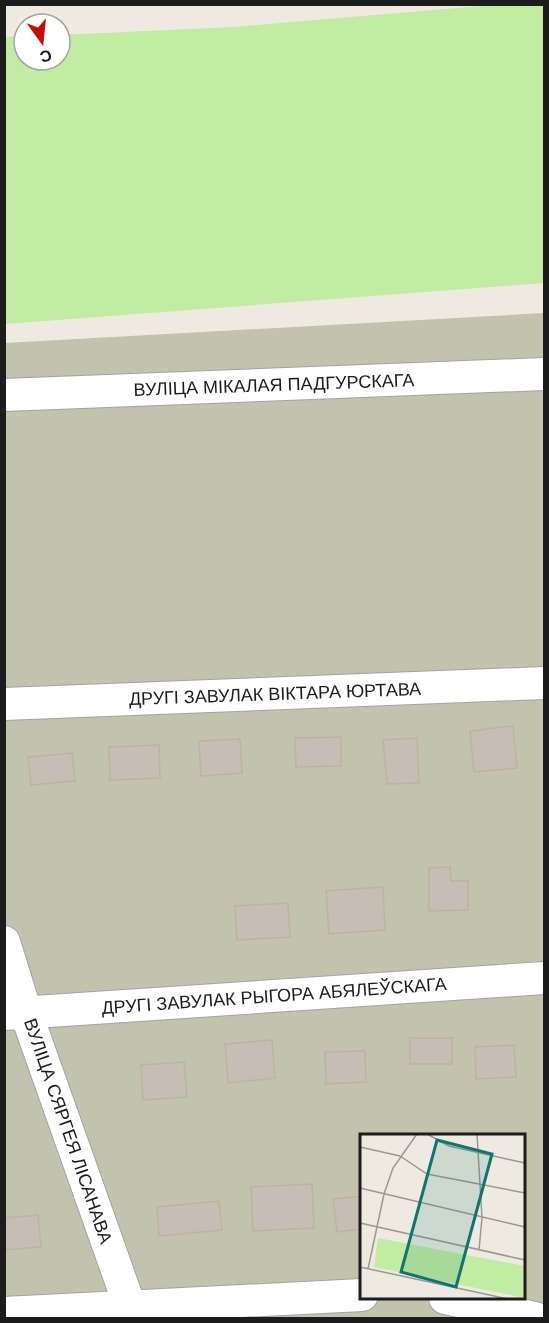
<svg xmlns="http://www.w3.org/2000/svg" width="549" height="1323" viewBox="0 0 549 1323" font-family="Helvetica,sans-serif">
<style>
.construction{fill:#c1c3ac;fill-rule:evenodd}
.grass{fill:#c2eba3}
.building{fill:#c6bdb4;stroke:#c0b1a2;stroke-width:1.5}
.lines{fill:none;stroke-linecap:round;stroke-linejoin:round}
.minor-casing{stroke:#a3a3a3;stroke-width:34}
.minor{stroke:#fff;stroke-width:32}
.labels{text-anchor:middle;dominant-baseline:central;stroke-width:4.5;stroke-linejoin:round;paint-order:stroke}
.street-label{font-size:18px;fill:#1c1c1c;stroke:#fff}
.inset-road{fill:none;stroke:#9a9892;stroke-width:1.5}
.view{fill:#0f766e;fill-opacity:0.15;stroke:#0f766e;stroke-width:3}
.inset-edge{fill:none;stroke:#1c1c1c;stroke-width:3}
</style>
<rect width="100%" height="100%" fill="#eeeae1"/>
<!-- construction -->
<path class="construction" d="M544 313V1318H5V343ZM362 1136H524V1298H362Z"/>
<!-- grass -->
<path class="grass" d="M504 4 544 5V283L5 324V37L24 36V60H60V35L233 27Z"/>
<!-- building -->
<path class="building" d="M513 726 517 768 474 772 470 731Z
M341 737V766L296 767 295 738Z
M417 738 419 783 387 784 383 740Z
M240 739 242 773 201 776 199 741Z
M159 745 160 778 110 780 109 747Z
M72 753 75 781 31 785 28 757Z
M450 867 451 881H468V910L429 911V868Z
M383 887 385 930 329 934 326 891Z
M288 903 290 937 237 940 235 906Z
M410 1038H452V1064H410Z
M272 1040 275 1078 228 1083 225 1044Z
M514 1045 516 1077 476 1079 475 1047Z
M365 1051 366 1082 326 1084 325 1052Z
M184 1062 187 1097 143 1100 141 1065Z
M312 1184 314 1228 253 1231 251 1187Z
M362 1196V1229L337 1232 333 1199Z
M219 1201 222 1230 159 1236 157 1207Z
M38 1215 41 1247 4 1250V1218Z"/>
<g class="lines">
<defs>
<path id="minor" d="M4 395 544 374
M4 704 544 683
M4 942 26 1013 134 1318
M4 1014 544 978
M445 1298 535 1318
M4 1313 362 1295"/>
</defs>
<!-- minor casing -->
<use href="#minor" class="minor-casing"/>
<!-- minor -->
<use href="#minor" class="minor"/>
</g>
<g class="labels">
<!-- street labels -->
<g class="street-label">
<text transform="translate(274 385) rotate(-2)">ВУЛІЦА МІКАЛАЯ ПАДГУРСКАГА</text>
<text transform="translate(275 694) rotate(-2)">ДРУГІ ЗАВУЛАК ВІКТАРА ЮРТАВА</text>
<text transform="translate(274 996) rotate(-4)">ДРУГІ ЗАВУЛАК РЫГОРА АБЯЛЕЎСКАГА</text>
<text transform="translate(68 1131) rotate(71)">ВУЛІЦА СЯРГЕЯ ЛІСАНАВА</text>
</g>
</g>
<!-- overview -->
<g transform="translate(360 1134)">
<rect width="165" height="165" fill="#eeeae1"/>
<path d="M18 104 165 132V164L14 133Z" fill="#c2eba3"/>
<path class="inset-road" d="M67 0 89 12 165 29M117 0 122 84 119 116M0 13 40 22M40 22 67 40 165 59M0 54 165 93M0 89 165 126M0 133 148 165M8 135 24 60 33 34 57 0"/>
<path class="view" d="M77 6 132 20 96 153 41 138Z"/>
<rect width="165" height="165" class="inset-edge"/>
</g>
<!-- border -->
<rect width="549" height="1323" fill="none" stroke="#1c1c1c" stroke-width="12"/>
<!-- north arrow -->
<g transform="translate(42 42) rotate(165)"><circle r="28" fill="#ffffff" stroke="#a4a4a4" stroke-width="1.5"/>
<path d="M0-4.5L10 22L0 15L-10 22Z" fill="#c80d00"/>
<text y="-9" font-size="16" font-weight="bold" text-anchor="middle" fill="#1c1c1c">С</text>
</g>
</svg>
